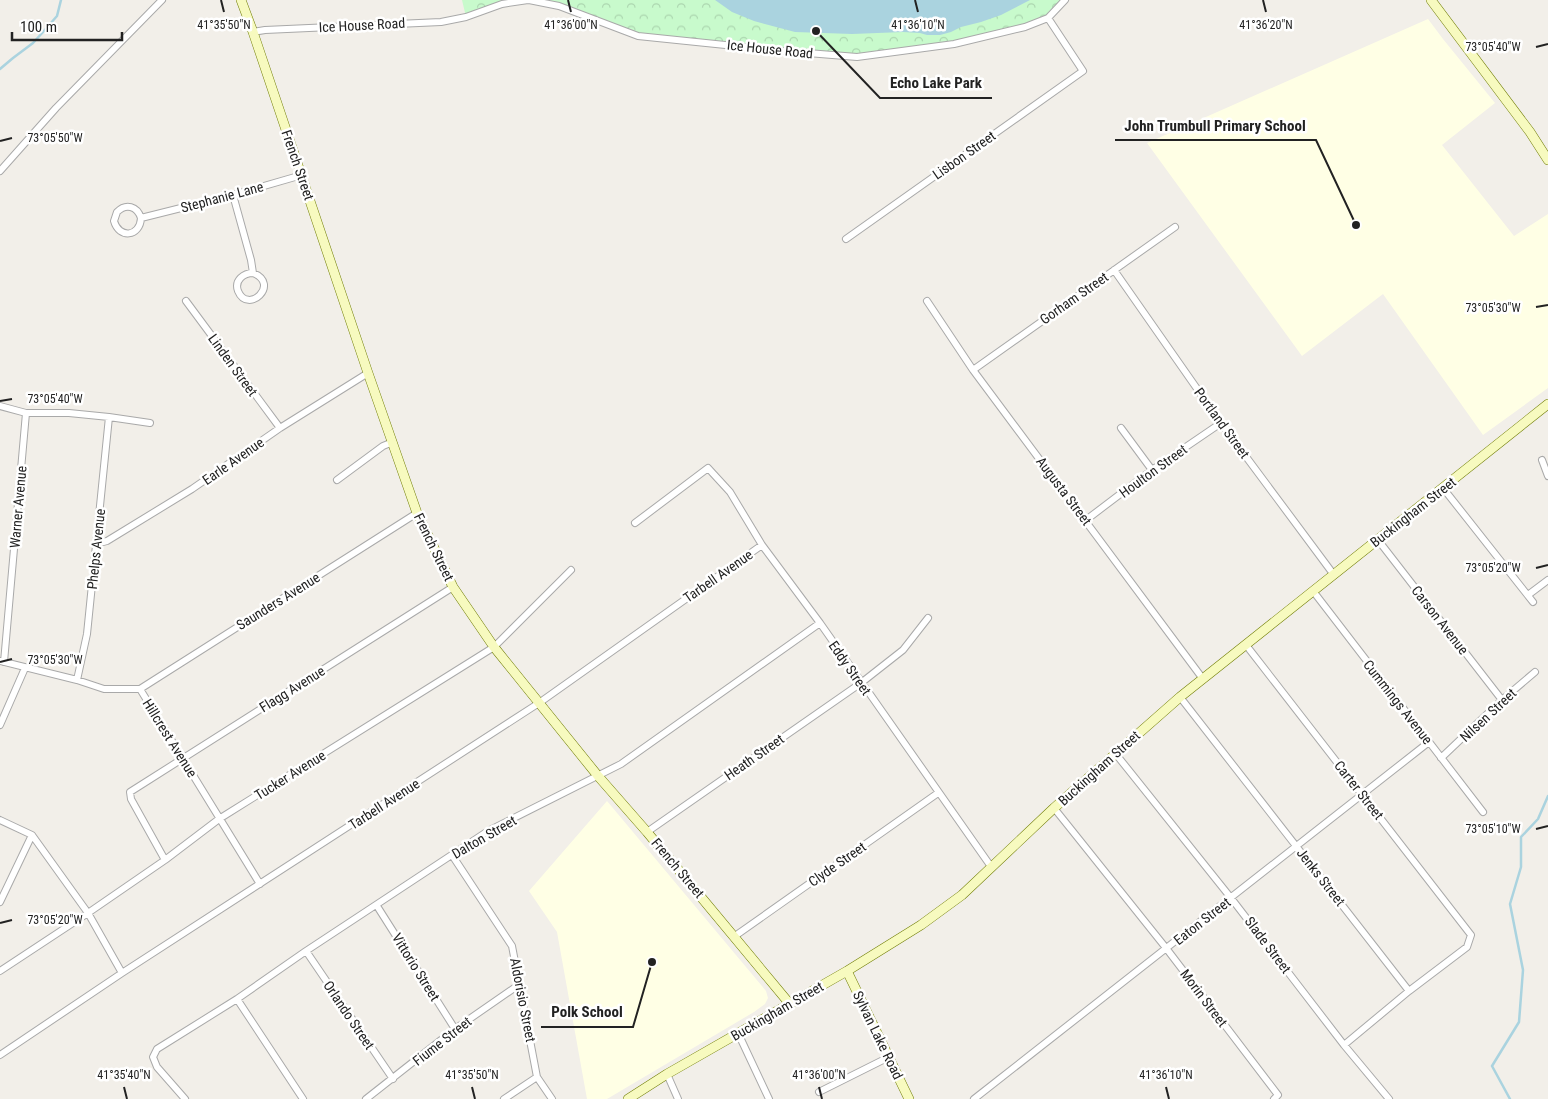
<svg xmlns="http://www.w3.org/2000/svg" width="1548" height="1099" viewBox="0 0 1548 1099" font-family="'Roboto Condensed',sans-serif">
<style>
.education{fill:#ffffe5}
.park{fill:url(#park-crowns)}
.water{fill:#aad3df}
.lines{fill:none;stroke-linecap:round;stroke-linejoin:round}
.stream{stroke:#aad3df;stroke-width:2.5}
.street-casing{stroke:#a9a9a9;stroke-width:8}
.secondary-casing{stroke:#707d05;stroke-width:10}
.street{stroke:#fff;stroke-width:6}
.secondary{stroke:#f7fabf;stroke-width:9}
.ticks{fill:none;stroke:#222;stroke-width:2}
.labels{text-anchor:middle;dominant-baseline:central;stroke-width:5;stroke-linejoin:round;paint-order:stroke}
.street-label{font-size:14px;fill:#222;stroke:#fff}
.ticks-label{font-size:12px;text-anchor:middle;fill:#222;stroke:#fff;stroke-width:5;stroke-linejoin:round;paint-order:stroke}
.leader{fill:none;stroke:#222;stroke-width:2}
.callout-dot{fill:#222;stroke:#fff;stroke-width:2}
.callout-label{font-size:15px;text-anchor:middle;font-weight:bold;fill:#222;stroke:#fff;stroke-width:5;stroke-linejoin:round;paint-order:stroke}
</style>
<defs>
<pattern id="park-crowns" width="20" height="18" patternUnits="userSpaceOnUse" patternTransform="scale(1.25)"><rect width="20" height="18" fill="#c8facc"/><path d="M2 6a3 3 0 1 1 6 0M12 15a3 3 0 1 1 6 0" fill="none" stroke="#acd6af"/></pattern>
</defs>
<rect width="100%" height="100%" fill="#f2efe9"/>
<!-- education -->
<path class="education" d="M1428 19 1443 39 1495 103 1442 145 1514 236 1548 214V388L1483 435 1383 294 1302 356 1147 143Z
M607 801 766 991 768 998 765 1004 754 1012 607 1099H587L557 932 529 891Z"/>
<!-- park -->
<path class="park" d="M462 0H528L502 4 466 17Z
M529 0H1065L1048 18 954 44 857 57 638 36 559 6Z"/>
<!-- water -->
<path class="water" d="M715 0H1030L1001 15 981 22 961 27 951 32 940 35H927L920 33 903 32 852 34 795 32 754 21 732 12Z"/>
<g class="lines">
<!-- stream -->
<path class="stream" d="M0 69 13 58 33 43 43 32 57 16 61 0
M1510 1099 1492 1066 1519 1022 1523 970 1510 904 1521 867V837L1538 819 1548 796"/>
<defs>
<path id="street" d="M529 0 559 6 638 36 783 51 857 57 954 44 1025 27 1048 18 1065 0
M253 32 265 30 441 22 466 17 502 4 528 0
M0 171 56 108 162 0
M233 195 251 260 253 273C244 273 234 280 238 291 248 315 281 284 253 273
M141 218C137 206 126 203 117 212L114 221C119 239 140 237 141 218L233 195 302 175
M846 239 1083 71 1048 18
M1114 270 1221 423 1334 575
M186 301 280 428
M927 301 973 370 1203 679
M973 370 1175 227
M0 406 26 413H69L109 417 150 423
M1121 428 1152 470
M1542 460 1548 476
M337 480 383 446 393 442
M1443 488 1533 602
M1086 520 1152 470 1221 423
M635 523 708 468 730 492 762 545 820 623 992 868
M1378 540 1502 700
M96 544 107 541 192 489 280 428 368 373
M1313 591 1483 812
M1528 595 1548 580
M0 661 77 680 104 689H140L260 884
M4 662 26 413
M77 680 87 634 109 417
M140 689 417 513
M1180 697 1409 991
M0 725 25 668
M1115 753 1231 898 1344 1045 1409 991 1467 947 1471 935 1246 645
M1441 758 1502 700 1535 672
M1054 808 1166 948 1278 1095 1274 1099
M0 820 32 835 88 913 122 973
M647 832 861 683 903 650 928 618
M452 855 512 946 537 1077 552 1099
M165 860 131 799 130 792 453 587
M0 902 32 835
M377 906 455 1029
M735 936 938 793
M306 951 393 1079
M0 971 88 913 165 860 219 819 494 647 571 570
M237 999 303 1099
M738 1033 769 1099
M1344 1045 1389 1099
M0 1055 122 973 539 703 762 545
M667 1074 678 1099
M819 1092 889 1057
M185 1099 157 1067 153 1057 157 1049 237 999 306 951 488 831 621 764 820 623
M366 1099 455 1029 520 984
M504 1099 537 1077
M974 1099 1429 742"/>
<path id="secondary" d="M241 0 253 32 368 373 417 513 453 587 494 647 598 776 647 832 789 1003
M1431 0 1530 132 1548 160
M847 971 909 1099
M628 1099 667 1074 847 971 921 925 962 895 1054 808 1180 697 1548 404"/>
</defs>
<!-- street casing -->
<use href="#street" class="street-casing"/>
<!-- secondary casing -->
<use href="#secondary" class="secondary-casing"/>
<!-- street -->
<use href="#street" class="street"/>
<!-- secondary -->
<use href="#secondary" class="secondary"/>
</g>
<!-- ticks -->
<path class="ticks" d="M221 0 224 12M568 0 571 12M915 0 918 12M1263 0 1266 12M1536 47 1548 44M0 141 12 138M1536 307 1548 305M0 401 12 399M1536 568 1548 565M0 662 12 659M1536 829 1548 826M0 923 12 920M124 1087 127 1099M472 1087 475 1099M819 1087 822 1099M1166 1087 1169 1099"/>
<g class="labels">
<!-- street labels -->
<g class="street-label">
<text transform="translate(362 25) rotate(-3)">Ice House Road</text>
<text transform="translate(770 49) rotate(6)">Ice House Road</text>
<text transform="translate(964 155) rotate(-35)">Lisbon Street</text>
<text transform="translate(298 165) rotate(71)">French Street</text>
<text transform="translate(222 197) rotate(-15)">Stephanie Lane</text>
<text transform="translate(1074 298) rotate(-35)">Gorham Street</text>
<text transform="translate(233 365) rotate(54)">Linden Street</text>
<text transform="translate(1222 423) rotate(54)">Portland Street</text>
<text transform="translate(233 461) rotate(-35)">Earle Avenue</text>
<text transform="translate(1153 471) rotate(-36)">Houlton Street</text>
<text transform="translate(1064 491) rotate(53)">Augusta Street</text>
<text transform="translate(18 507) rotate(-85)">Warner Avenue</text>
<text transform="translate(1413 512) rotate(-38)">Buckingham Street</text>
<text transform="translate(434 547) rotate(64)">French Street</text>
<text transform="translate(96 549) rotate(-84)">Phelps Avenue</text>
<text transform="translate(718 576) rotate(-35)">Tarbell Avenue</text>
<text transform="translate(278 601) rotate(-32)">Saunders Avenue</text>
<text transform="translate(1440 620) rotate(52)">Carson Avenue</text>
<text transform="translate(850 668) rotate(55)">Eddy Street</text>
<text transform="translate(292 689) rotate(-32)">Flagg Avenue</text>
<text transform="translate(1398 702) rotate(52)">Cummings Avenue</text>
<text transform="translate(1488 715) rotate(-43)">Nilsen Street</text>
<text transform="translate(170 738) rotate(58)">Hillcrest Avenue</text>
<text transform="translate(754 757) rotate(-35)">Heath Street</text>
<text transform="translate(1099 768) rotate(-42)">Buckingham Street</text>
<text transform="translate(290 775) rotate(-32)">Tucker Avenue</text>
<text transform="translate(1359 790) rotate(52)">Carter Street</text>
<text transform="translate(384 804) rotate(-33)">Tarbell Avenue</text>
<text transform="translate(484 837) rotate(-30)">Dalton Street</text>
<text transform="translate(837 864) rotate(-35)">Clyde Street</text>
<text transform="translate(678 868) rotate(50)">French Street</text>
<text transform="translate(1321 877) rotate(52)">Jenks Street</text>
<text transform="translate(1202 921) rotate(-38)">Eaton Street</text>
<text transform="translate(1268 945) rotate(53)">Slade Street</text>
<text transform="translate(416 967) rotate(58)">Vittorio Street</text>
<text transform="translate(1204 998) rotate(53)">Morin Street</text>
<text transform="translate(523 1000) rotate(79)">Aldorisio Street</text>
<text transform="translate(777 1011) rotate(-30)">Buckingham Street</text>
<text transform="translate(349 1015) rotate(56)">Orlando Street</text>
<text transform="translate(878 1035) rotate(64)">Sylvan Lake Road</text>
<text transform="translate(442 1041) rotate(-38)">Fiume Street</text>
</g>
</g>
<g class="ticks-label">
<text x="224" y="29">41°35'50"N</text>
<text x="571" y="29">41°36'00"N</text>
<text x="918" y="29">41°36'10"N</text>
<text x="1266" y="29">41°36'20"N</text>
<text x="1493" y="51">73°05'40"W</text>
<text x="55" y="142">73°05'50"W</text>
<text x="1493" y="312">73°05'30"W</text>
<text x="55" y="403">73°05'40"W</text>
<text x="1493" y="572">73°05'20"W</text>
<text x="55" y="664">73°05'30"W</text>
<text x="1493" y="833">73°05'10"W</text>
<text x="55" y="924">73°05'20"W</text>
<text x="124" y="1079">41°35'40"N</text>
<text x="472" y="1079">41°35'50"N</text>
<text x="819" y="1079">41°36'00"N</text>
<text x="1166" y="1079">41°36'10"N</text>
</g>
<!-- callouts -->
<path class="leader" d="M816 31L880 98H992M1356 225L1316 140H1115M652 962L633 1027H541"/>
<g class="callout-dot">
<circle cx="816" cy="31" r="5"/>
<circle cx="1356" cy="225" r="5"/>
<circle cx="652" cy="962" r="5"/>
</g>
<g class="callout-label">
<text x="936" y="88">Echo Lake Park</text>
<text x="1215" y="131">John Trumbull Primary School</text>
<text x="587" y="1017">Polk School</text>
</g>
<!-- scale -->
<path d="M12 32v8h110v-8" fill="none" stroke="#222222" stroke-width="2.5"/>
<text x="20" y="32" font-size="15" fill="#222222" stroke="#ffffff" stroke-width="4" paint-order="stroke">100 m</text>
</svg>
